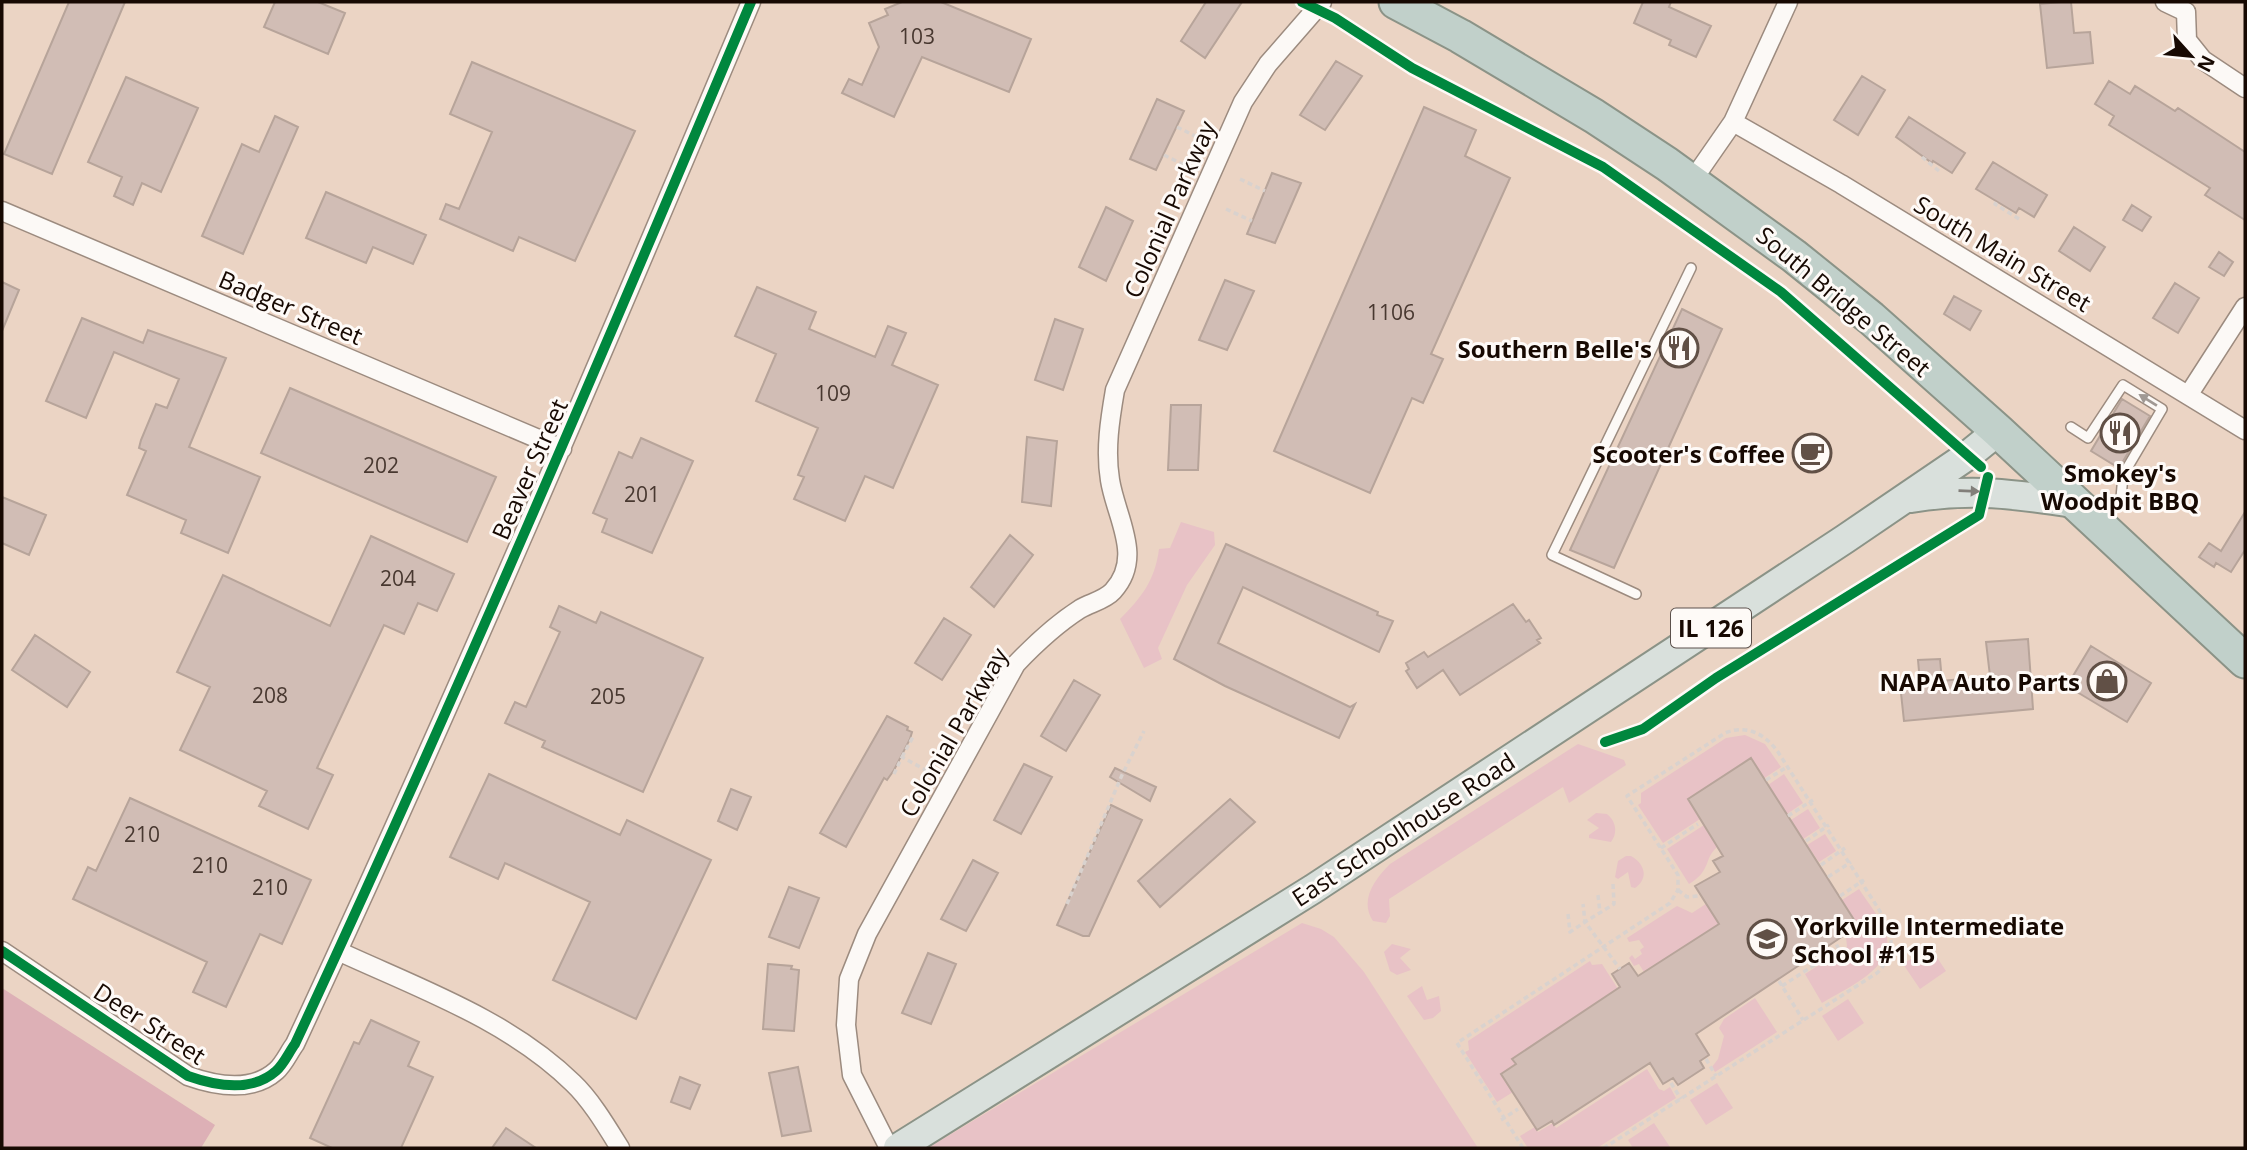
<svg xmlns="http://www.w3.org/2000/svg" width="2247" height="1150" viewBox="0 0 2247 1150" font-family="'Open Sans',sans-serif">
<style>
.green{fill:#e8c2c6}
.forest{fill:#ddb0b6}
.building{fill:#d1bdb5;stroke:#b7a49a;stroke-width:2}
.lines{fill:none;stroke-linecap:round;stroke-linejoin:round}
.lane-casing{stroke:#9c8b7f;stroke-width:12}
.street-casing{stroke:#9c8b7f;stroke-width:21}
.primary-casing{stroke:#8b9387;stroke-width:32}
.highway-casing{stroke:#8b9387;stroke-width:37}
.path{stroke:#d9d2ce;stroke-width:3.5;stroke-dasharray:5 3.5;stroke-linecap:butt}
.lane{stroke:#fcf9f6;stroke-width:9}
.street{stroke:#fcf9f6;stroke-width:18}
.primary{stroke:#d9e0dc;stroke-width:28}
.highway{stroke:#c1d0ca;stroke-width:33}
.cycleway-casing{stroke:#fefaf7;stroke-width:15}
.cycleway{stroke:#00873e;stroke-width:10}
.oneway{fill:#a09994}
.oneway2{fill:#827f7a}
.labels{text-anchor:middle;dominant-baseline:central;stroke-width:6;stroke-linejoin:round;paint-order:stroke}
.number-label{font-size:21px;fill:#483830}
.shield{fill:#fefaf7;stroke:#5c514c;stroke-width:2}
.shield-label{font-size:23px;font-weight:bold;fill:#170902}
.street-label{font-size:24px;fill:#170902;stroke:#fefaf7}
.poi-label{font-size:24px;font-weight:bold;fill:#170902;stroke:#fefaf7;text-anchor:end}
</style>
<rect width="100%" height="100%" fill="#ebd4c4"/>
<!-- green -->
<path class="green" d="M1181 522 1214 532 1215 545 1187 585 1158 648 1162 659 1144 668 1120 619C1142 597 1155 580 1159 549L1170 548Z
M1745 735 1765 744 1781 767 1763 779 1689 800 1700 819 1663 843 1638 805 1641 803V793L1726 738Z
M1578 744 1624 760 1626 765 1569 803 1563 787 1389 899 1390 916 1386 923 1373 921C1359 900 1375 879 1390 864Z
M1784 774 1803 803 1787 814 1768 785Z
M1808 809 1820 828 1803 839 1791 820Z
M1596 813 1607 814C1616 821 1618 833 1611 842L1589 838V835L1599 828 1587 820Z
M1704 825 1717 847C1703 860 1712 870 1689 884L1667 849Z
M1825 834 1836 851 1819 862 1807 845Z
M1631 856C1645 864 1649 878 1635 888L1631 887 1628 872 1618 879 1615 877 1618 861 1626 856Z
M1859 889C1868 903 1880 917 1885 931 1899 967 1846 988 1822 1003L1805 974 1847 947 1846 937 1859 927 1842 900Z
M1715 898 1728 918 1644 972 1639 964 1634 966 1629 958 1632 955 1635 959 1642 954 1640 950 1644 947 1639 940 1629 942 1627 938 1677 906 1692 913Z
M1302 923 1321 929 1334 937 1364 972 1478 1148H928Z
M1392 944 1411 949 1400 958 1411 970 1397 975 1390 971 1384 952Z
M1930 947 1946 971 1920 989 1903 964Z
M1590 961 1592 965 1602 964 1618 989 1512 1059 1516 1064 1501 1074 1513 1092 1497 1102 1465 1052 1469 1050 1468 1041Z
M1422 986 1427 1000 1439 996 1441 1011 1433 1018 1424 1020 1407 996Z
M1755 998 1777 1032 1715 1072 1712 1067 1718 1059 1724 1036 1719 1028 1724 1019Z
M1848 999 1864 1023 1838 1041 1822 1016Z
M1647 1069 1659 1089 1664 1091 1670 1087 1676 1098 1597 1148H1528L1520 1136 1535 1127 1538 1132 1553 1123 1556 1128Z
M1717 1083 1733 1108 1706 1125 1690 1100Z
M1654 1123 1670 1147 1633 1148 1628 1140Z"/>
<!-- forest -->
<path class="forest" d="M2 988 215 1125 201 1148H2Z"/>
<!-- building -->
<path class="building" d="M69 2H125L52 174 4 154Z
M275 2H318L345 13 328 54 264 27Z
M902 2H941L1031 39 1009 92 922 57 894 117 842 93 849 79 862 85 879 47 869 23 888 15 885 9Z
M1206 2H1242L1205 58 1181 41Z
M1643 2H1671L1669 7 1711 26 1696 57 1669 45 1671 40 1634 23Z
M2061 2H2071L2074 33 2090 32 2093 63 2047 68 2040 4Z
M1336 61 1362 76 1325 130 1300 115Z
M472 62 635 131 575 261 519 237 513 251 440 219 446 204 459 209 492 132 450 114Z
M1862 76 1885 90 1858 135 1834 120Z
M126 77 198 108 161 192 142 183 133 205 114 196 122 177 88 162Z
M2109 81 2130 94 2135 86 2175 111 2178 108 2245 152V220L2205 195 2210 188 2109 125 2114 116 2095 104Z
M1157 99 1184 111 1156 170 1130 159Z
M1424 107 1476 130 1465 156 1510 178 1431 354 1443 359 1423 403 1412 398 1370 493 1274 451Z
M275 116 298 127 243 254 202 236 242 144 259 152Z
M1909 117 1965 153 1952 173 1933 161 1932 163 1896 137Z
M1993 162 2047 195 2034 217 2019 208 2016 213 1976 189Z
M1272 173 1301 183 1275 243 1247 234Z
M326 192 426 235 413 264 373 247 366 263 306 238Z
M2132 205 2151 217 2142 231 2123 220Z
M1106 207 1133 221 1106 281 1079 267Z
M2074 227 2105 247 2090 271 2059 251Z
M2219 252 2233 262 2224 276 2209 267Z
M1225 280 1254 291 1227 350 1199 340Z
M2 282 19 290 2 331Z
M2175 283 2199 298 2178 333 2153 318Z
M757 287 816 312 809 329 875 357 888 326 906 333 892 365 938 385 893 488 865 476 845 521 794 499 804 477 798 475 818 428 756 401 776 354 735 336Z
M1954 296 1981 311 1970 330 1944 314Z
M1682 309 1722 329 1614 568 1570 550Z
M82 318 143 343 148 330 226 358 189 447 260 477 228 553 181 533 186 520 127 495 146 451 139 448 141 440 156 404 167 408 179 379 114 352 86 418 46 401Z
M1055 319 1083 329 1063 390 1035 380Z
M290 388 496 477 467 542 261 453Z
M2122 399 2150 416 2119 468 2091 451Z
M1171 405H1201L1198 470H1168Z
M1027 437 1057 441 1051 506 1022 502Z
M641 438 693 461 652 553 602 532 607 519 593 513 619 452 632 458Z
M2 497 46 515 29 555 2 543Z
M2245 512V550L2231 572 2216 563 2214 567 2199 557 2209 543 2221 551Z
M1010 535 1033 555 994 607 971 587Z
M371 536 454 574 437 611 418 603 404 634 384 625 317 768 333 775 308 829 259 806 267 791 180 750 210 687 177 672 223 575 330 626Z
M1226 544 1378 612 1377 615 1393 621 1379 652 1243 587 1218 643 1350 707 1355 704 1339 738 1225 686 1174 659Z
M1513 604 1526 622 1529 620 1541 638 1537 640 1540 643 1460 695 1443 670 1417 688 1406 671 1409 669 1406 663 1424 652 1428 657Z
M559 606 596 623 601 612 703 658 643 792 542 747 545 741 505 723 515 702 526 707 560 632 550 627Z
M944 618 971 635 942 680 915 663Z
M35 635 90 672 67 707 12 670Z
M2028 639 2033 709 1904 721 1900 684 1920 682 1918 660 1940 659 1942 681 1990 676 1986 642Z
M2091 646 2151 683 2127 722 2067 686Z
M1074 680 1100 695 1066 751 1041 736Z
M887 716 908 727 907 730 912 732 910 739 894 770 887 780 884 778 846 847 820 833Z
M1751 758 1858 926 1696 1034 1709 1055 1700 1061 1704 1068 1678 1085 1673 1078 1663 1084 1650 1063 1554 1125 1552 1121 1537 1130 1501 1074 1516 1064 1512 1059 1620 987 1612 974 1629 963 1638 976 1719 924 1695 886 1720 872 1713 861 1723 856 1688 799Z
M1024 764 1052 777 1021 834 994 820Z
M1115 768 1156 787 1150 801 1110 777Z
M489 774 620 835 627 820 711 860 636 1019 553 980 590 902 505 863 498 879 450 857Z
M731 789 751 797 737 830 718 821Z
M130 798 311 880 282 944 260 934 226 1007 193 992 207 962 73 899 88 867 96 871Z
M1230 799 1255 822 1160 907 1138 881Z
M1111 805 1142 820 1089 936H1083L1057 925Z
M973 860 998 873 966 931 941 919Z
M789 887 819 898 799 948 769 937Z
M928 953 956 964 931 1024 902 1013Z
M768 964 792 966 791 969 799 970 794 1031 763 1029Z
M371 1020 419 1042 408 1066 433 1077 401 1148H332L310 1138 354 1042 359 1044Z
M798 1067 811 1131 782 1136 769 1073Z
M680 1077 700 1085 690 1109 671 1102Z
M506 1128 536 1148H492Z"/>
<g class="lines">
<defs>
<path id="lane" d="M2071 427 2088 438 2123 385 2162 409 2123 475 2121 498
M1636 594 1552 555 1691 268"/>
<path id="street" d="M2165 2 2186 12
M2186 12 2187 40 2203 60 2245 88
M1733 122 1841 184 2245 430
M1692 181 1733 122 1788 2
M2 211 562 449
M2189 394 2245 307
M2 951 188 1076C216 1086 251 1093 276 1071 284 1064 289 1052 295 1044 455 700 604 351 751 2
M338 951C418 988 509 1020 573 1083 591 1100 607 1127 620 1148
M889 1148 852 1075 846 1025 849 979 867 934 1016 664C1036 643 1055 625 1080 609 1090 603 1105 600 1113 591 1144 557 1116 518 1110 480 1105 450 1110 419 1115 390L1243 102 1268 64 1322 2"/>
<path id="primary" d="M1911 498C1971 488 2014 494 2074 503
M898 1148 1313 889 1845 539 1967 456 1998 431"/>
<path id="highway" d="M1396 2 1460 36 1594 116 1667 164 1794 256 1871 318 1998 431 2245 661"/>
</defs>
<!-- lane casing -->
<use href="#lane" class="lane-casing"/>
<!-- street casing -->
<use href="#street" class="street-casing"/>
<!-- primary casing -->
<use href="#primary" class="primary-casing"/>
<!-- highway casing -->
<use href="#highway" class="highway-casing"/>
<!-- path -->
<path class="path" d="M1177 127 1201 139
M1164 155 1188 167
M1922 157 1939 171
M1240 179 1265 191
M1996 202 1995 204 2019 219
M1226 209 1252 221
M902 757 914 735
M894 774 902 757 929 772
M1766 780 1787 767
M1788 816 1813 800
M1806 841 1829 825
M1661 848 1698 824
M1821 865 1845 848
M1828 877 1851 862
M1613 884 1614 904 1585 922 1620 969
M1678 890 1687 897 1698 896
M1598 895 1600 913
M1840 896 1864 880
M1067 904 1122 775 1144 731
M1568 914 1570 932 1585 922 1583 904
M1779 981 1803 1020
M1782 986 1839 949 1836 944
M1706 1059 1716 1076
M1671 1083 1681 1099
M1501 1120 1518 1109
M1453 1148H1454
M1523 1148 1457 1043 1670 903 1678 890V875L1627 796 1725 733C1747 724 1765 734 1778 752L1878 908C1892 932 1899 952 1877 973L1604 1148"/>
<!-- lane -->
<use href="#lane" class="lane"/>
<!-- street -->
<use href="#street" class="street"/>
<!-- primary -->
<use href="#primary" class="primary"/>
<!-- highway -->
<use href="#highway" class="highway"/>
<defs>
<path id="cycleway" d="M1302 2 1335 18 1412 68 1603 167 1781 292 1981 467
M1605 742 1643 729 1716 678 1979 515 1988 477
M2 951 188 1076C216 1086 251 1093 276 1071 284 1064 289 1052 295 1044 455 700 604 351 751 2"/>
</defs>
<!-- cycleway casing -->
<use href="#cycleway" class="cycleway-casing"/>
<!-- cycleway -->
<use href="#cycleway" class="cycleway"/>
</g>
<!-- one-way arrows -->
<defs><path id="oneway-solid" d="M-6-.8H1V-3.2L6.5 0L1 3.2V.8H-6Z" transform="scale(1.75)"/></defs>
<use class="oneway" href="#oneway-solid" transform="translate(2148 400) rotate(-148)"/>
<use class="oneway2" href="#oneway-solid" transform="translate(1969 491) rotate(2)"/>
<!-- icons -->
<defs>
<symbol id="restaurant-ring" viewBox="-11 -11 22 22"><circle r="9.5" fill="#fefaf7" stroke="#615046" stroke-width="1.5"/><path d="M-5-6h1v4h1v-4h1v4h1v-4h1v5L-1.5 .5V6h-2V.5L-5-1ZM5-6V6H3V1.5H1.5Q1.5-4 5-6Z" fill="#615046"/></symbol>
<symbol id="cafe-ring" viewBox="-11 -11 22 22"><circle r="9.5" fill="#fefaf7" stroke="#615046" stroke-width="1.5"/><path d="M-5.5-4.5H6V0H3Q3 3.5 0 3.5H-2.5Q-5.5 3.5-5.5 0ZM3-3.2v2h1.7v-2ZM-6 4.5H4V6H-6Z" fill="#615046"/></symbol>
<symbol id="shop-ring" viewBox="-11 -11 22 22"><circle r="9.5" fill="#fefaf7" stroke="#615046" stroke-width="1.5"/><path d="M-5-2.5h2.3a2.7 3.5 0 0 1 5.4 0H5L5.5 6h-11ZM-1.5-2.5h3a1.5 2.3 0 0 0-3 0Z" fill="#615046"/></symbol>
<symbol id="school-ring" viewBox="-11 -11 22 22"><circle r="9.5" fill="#fefaf7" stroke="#615046" stroke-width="1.5"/><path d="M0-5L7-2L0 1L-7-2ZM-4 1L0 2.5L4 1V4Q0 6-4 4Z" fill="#615046"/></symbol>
</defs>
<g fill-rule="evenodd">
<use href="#restaurant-ring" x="1657" y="326" width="44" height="44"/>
<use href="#restaurant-ring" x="2098" y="411" width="44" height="44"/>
<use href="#cafe-ring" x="1790" y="431" width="44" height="44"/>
<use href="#shop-ring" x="2085" y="659" width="44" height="44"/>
<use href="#school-ring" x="1745" y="917" width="44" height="44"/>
</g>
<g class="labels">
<!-- number labels -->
<g class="number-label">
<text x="917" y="36">103</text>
<text x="1391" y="312">1106</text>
<text x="833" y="393">109</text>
<text x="381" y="465">202</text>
<text x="642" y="494">201</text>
<text x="398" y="578">204</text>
<text x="270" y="695">208</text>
<text x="608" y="696">205</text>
<text x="142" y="834">210</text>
<text x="210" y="865">210</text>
<text x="270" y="887">210</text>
</g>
<!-- shield labels -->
<rect class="shield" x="1671" y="608.5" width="80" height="39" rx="5"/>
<g class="shield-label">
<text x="1711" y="628">IL 126</text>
</g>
<!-- street labels -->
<g class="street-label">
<text transform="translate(1169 209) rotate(-66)">Colonial Parkway</text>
<text transform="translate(2003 253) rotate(31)">South Main Street</text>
<text transform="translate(1844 301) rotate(40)">South Bridge Street</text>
<text transform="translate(291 307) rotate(23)">Badger Street</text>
<text transform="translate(529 469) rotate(-66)">Beaver Street</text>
<text transform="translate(953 732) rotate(-60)">Colonial Parkway</text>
<text transform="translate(1403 829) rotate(-33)">East Schoolhouse Road</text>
<text transform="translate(150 1023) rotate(33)">Deer Street</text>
</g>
<!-- poi labels -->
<g class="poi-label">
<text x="1652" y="348">Southern Belle's</text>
<text x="1785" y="453">Scooter's Coffee</text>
<text x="2120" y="472" text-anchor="middle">Smokey's<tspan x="2120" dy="28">Woodpit BBQ</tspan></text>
<text x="2080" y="681">NAPA Auto Parts</text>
<text x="1794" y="925" text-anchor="start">Yorkville Intermediate<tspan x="1794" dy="28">School #115</tspan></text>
</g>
</g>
<!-- border -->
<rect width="2247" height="1150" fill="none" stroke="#170902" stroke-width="7"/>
<!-- north arrow -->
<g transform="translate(2191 56) rotate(117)" stroke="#fefaf7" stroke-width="5" paint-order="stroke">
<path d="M0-5L12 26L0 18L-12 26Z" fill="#170902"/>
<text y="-10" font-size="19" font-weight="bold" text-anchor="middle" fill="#170902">N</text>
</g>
</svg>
